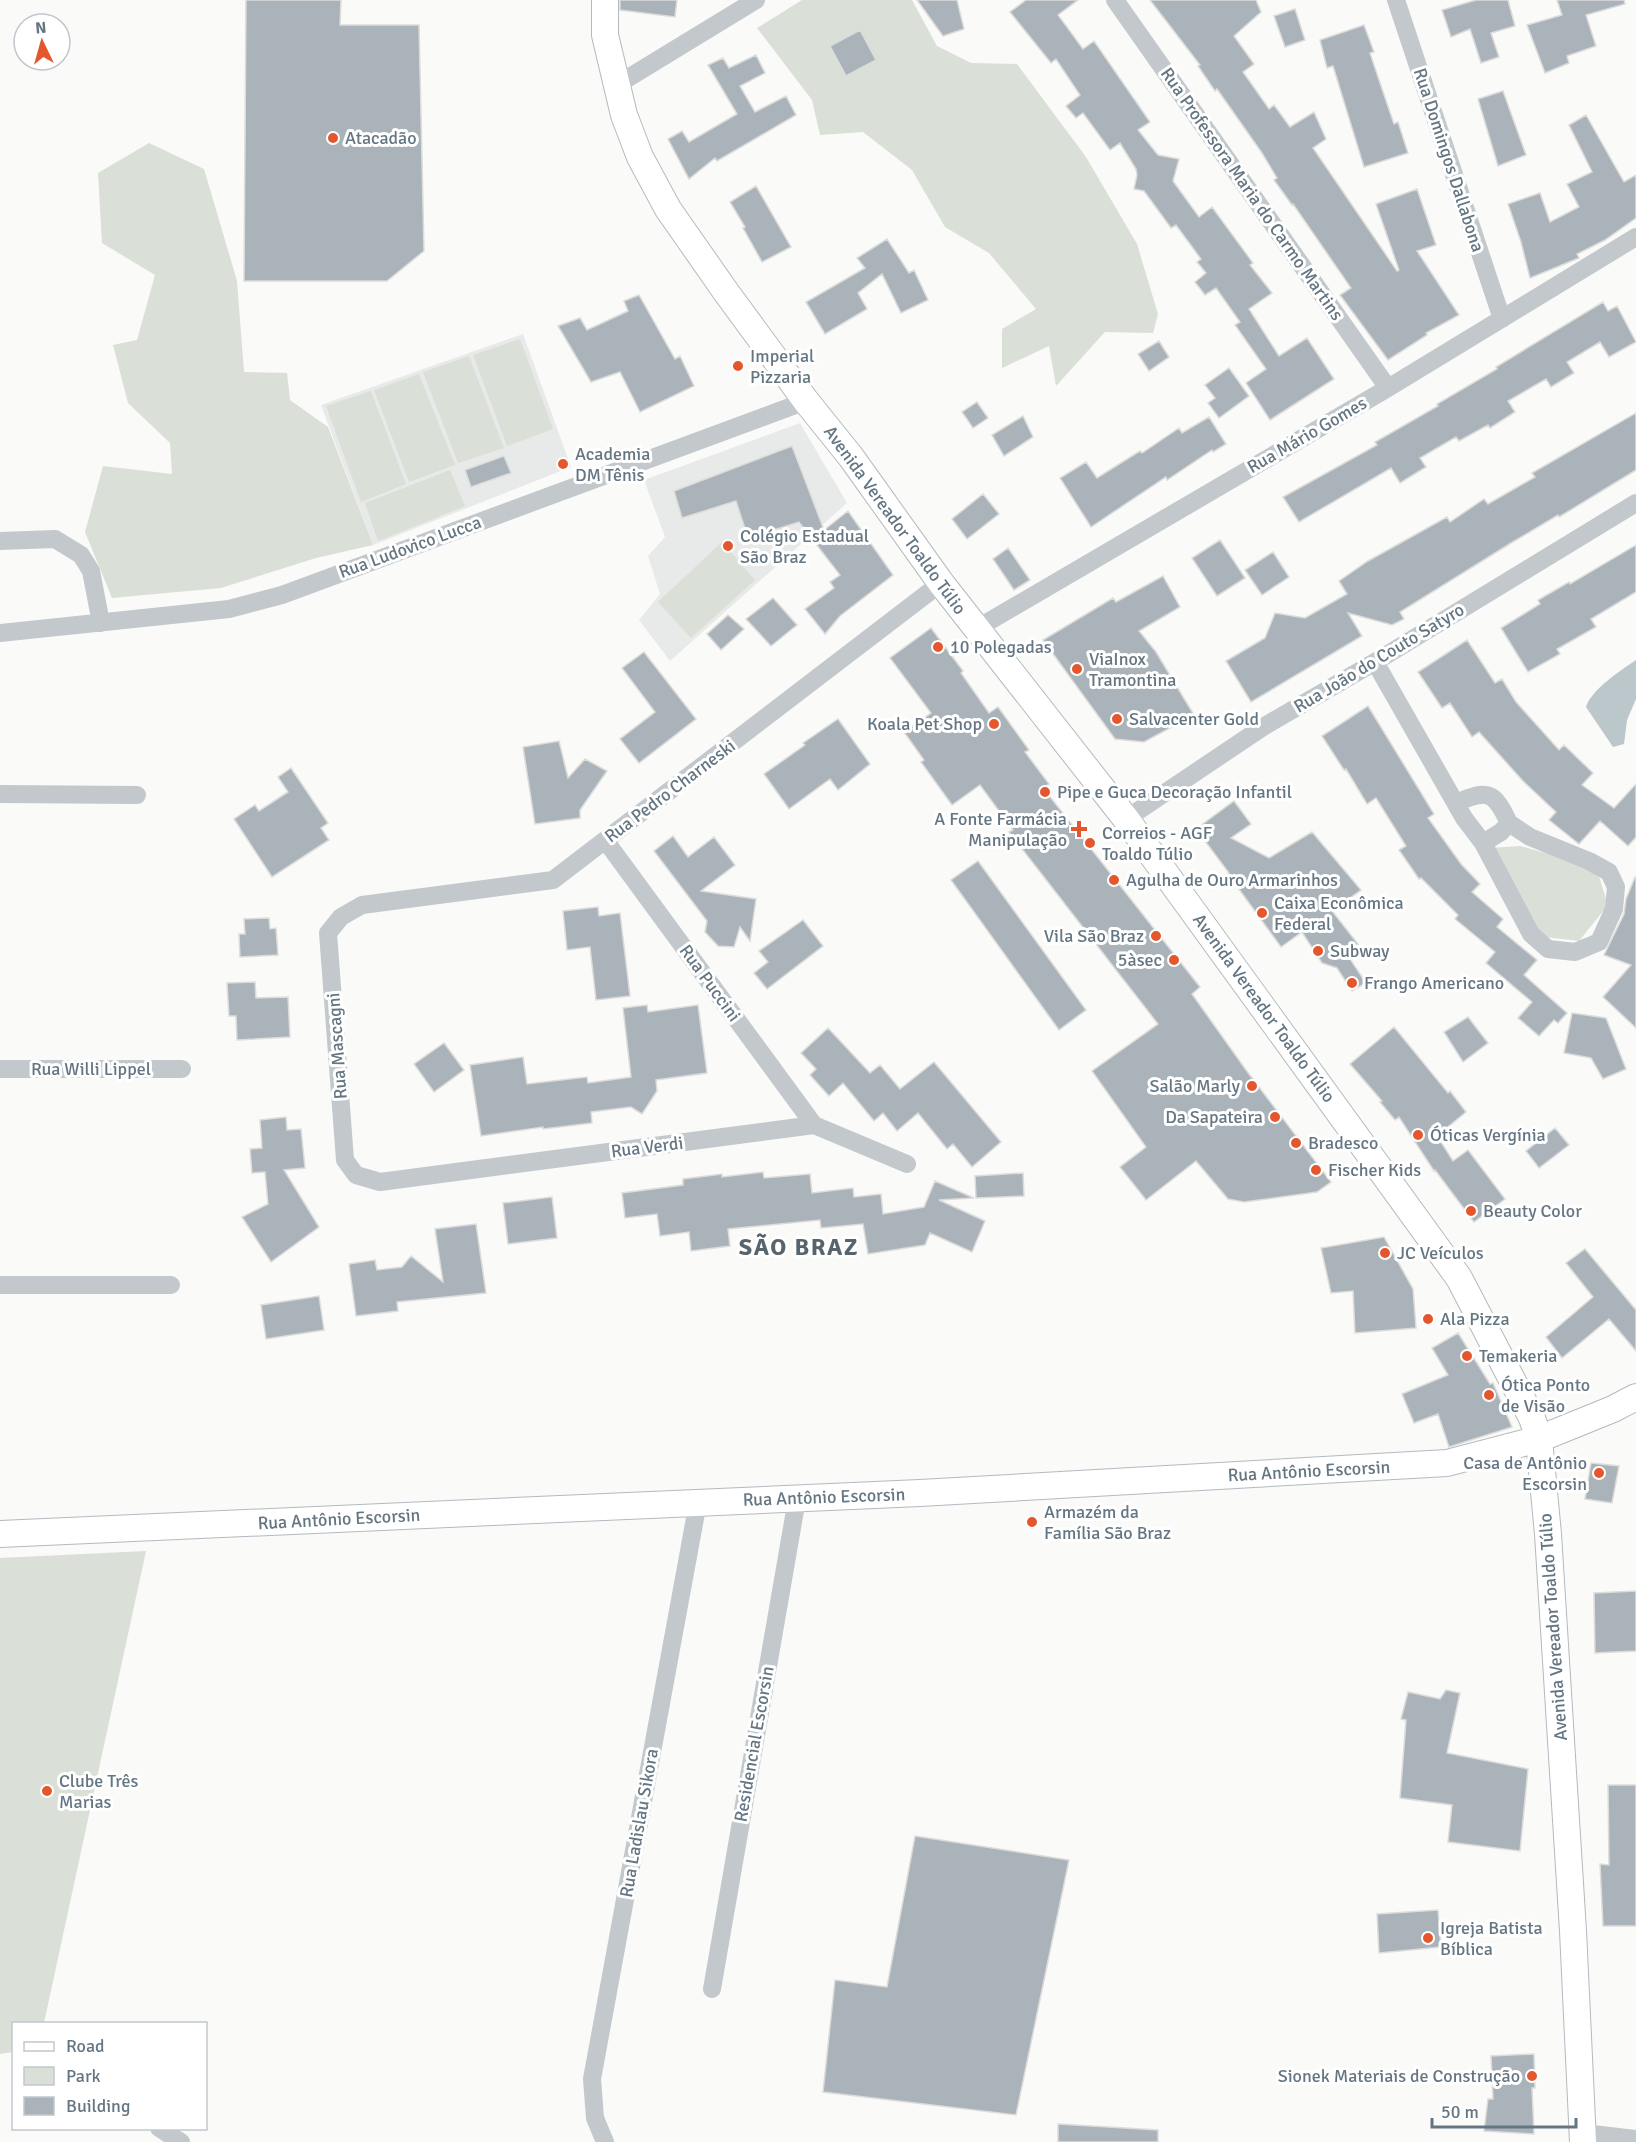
<svg xmlns="http://www.w3.org/2000/svg" width="1636" height="2142" viewBox="0 0 1636 2142" font-family="Signika,sans-serif">
<style>
.built{fill:#e8e9e9}
.green{fill:#dadfd7}
.water{fill:#bbc7cb}
.building{fill:#aab3b9;stroke:#dcdcda;stroke-width:1.5}
.lines{fill:none;stroke-linecap:round;stroke-linejoin:round}
.secondary-casing{stroke:#b3babf;stroke-width:28}
.street{stroke:#c3c8cc;stroke-width:18}
.secondary{stroke:#fff;stroke-width:26}
.poi-dot{fill:#e4572e;stroke:#fff;stroke-width:2}
.labels{text-anchor:middle;dominant-baseline:central;stroke-width:6;stroke-linejoin:round;paint-order:stroke}
.poi-label{font-size:18px;fill:#657683;stroke:#fff;text-anchor:start}
.street-label{font-size:18px;fill:#657683;stroke:#fff}
.district-label{font-size:24px;font-weight:bold;letter-spacing:1.5px;fill:#57646e;stroke:#fff}
</style>
<rect width="100%" height="100%" fill="#fafaf8"/>
<!-- built -->
<path class="built" d="M523 334 571 467 373 545 321 405Z
M800 423 847 503 670 661 639 620 660 594 648 556 665 537 644 480Z"/>
<!-- green -->
<path class="green" d="M802 0H912L937 46 971 63 1017 64 1086 157 1137 244 1158 314 1153 333 1105 332 1056 386 1049 346 1002 368V329L1036 309 989 253 945 227 912 170 863 132 820 135 812 100 757 28Z
M149 143 204 169 237 281 244 372 287 373 290 400 328 427 373 545 316 558 221 588 112 598 85 532 103 466 172 474 170 443 128 403 113 345 137 340 155 275 102 243 98 173Z
M520 339 553 429 507 446 473 355Z
M469 356 504 448 458 463 423 372Z
M419 374 455 465 409 482 374 390Z
M371 391 406 484 361 502 326 406Z
M450 470 465 506 378 541 365 503Z
M722 542 755 580 691 638 658 602Z
M1520 846 1596 867 1608 905 1579 941 1536 936 1489 848Z
M146 1551 44 2023 14 2024 13 2052 0 2054V1558Z"/>
<!-- water -->
<path class="water" d="M1636 660V699L1627 720 1624 744 1613 747 1586 707C1591 690 1621 670 1636 660Z"/>
<!-- building -->
<path class="building" d="M246 0H341L340 25H419L424 251 387 281H244Z
M620 0H677L675 17 620 10Z
M917 0H957L964 29 943 36Z
M1026 0H1078L1058 15 1083 49 1094 41 1150 122 1138 130 1158 155 1179 159 1173 181 1199 217 1212 207 1253 263 1250 265 1272 293 1249 309 1279 356 1307 338 1334 379 1270 420 1246 383 1266 369 1235 325 1240 322 1216 288 1205 295 1195 282 1206 273 1197 262 1201 259 1176 225 1171 228 1144 191 1134 189 1137 175 1136 169 1120 143 1110 150 1083 113 1076 118 1066 106 1080 95 1056 59 1051 63 1010 12Z
M1150 0H1256L1261 12 1234 36 1254 64 1243 72 1269 109 1274 105 1290 127 1314 112 1326 139 1313 148 1397 271 1399 270 1376 204 1417 189 1436 245 1417 251 1459 315 1426 333 1427 335 1388 360 1340 295 1351 288 1293 204 1292 205 1274 180 1277 178 1262 153 1217 89 1215 91 1198 66 1200 65Z
M1476 0H1508L1515 26 1491 33 1499 57 1481 63 1470 29 1451 37 1442 10Z
M1557 0H1624L1625 4 1586 15 1596 46 1567 56 1569 63 1545 73 1527 25 1562 15Z
M1295 9 1305 40 1285 47 1274 16Z
M1364 25 1374 52 1370 53 1379 80 1394 124 1398 122 1408 153 1364 167 1333 66 1327 68 1320 40Z
M860 30 876 60 846 76 830 46Z
M756 55 765 73 740 86 755 112 786 96 796 115 717 161 715 158 689 179 668 139 682 131 689 142 737 114 708 65 723 58 729 68Z
M1503 91 1526 155 1498 166 1478 99Z
M1586 115 1624 182 1636 175V218L1605 240 1577 254 1579 258 1530 278 1521 242 1508 204 1540 193 1550 222 1579 207 1567 184 1592 172 1569 125Z
M756 186 791 247 762 262 743 228 745 227 730 202Z
M887 239 909 273 914 270 928 300 901 313 882 274 858 293 867 309 825 334 806 302 865 268 857 258Z
M639 295 675 359 680 356 694 386 640 412 620 372 591 382 558 326 580 318 587 330 628 311 624 301Z
M1603 302 1608 311 1617 306 1636 342 1609 357 1600 342 1567 362 1574 373 1551 387 1546 379 1508 401 1515 412 1490 428 1488 425 1459 441 1456 437 1420 458 1426 467 1400 483 1391 468 1299 522 1283 497 1377 445 1375 442 1438 406 1437 404 1497 369 1496 367Z
M1159 341 1169 357 1149 371 1138 354Z
M1229 368 1249 396 1219 418 1208 403 1215 398 1205 385Z
M977 402 988 418 973 428 962 412Z
M1636 413V470L1559 517 1558 515 1511 543 1400 612 1404 619 1392 625 1348 613 1362 636 1251 702 1226 661 1265 638 1275 613 1305 618 1347 594 1339 581 1368 561 1447 517 1450 522 1484 499 1488 504 1535 477 1532 473Z
M1023 416 1033 437 1004 456 992 435Z
M1209 417 1226 444 1213 452 1212 450 1167 480 1166 477 1091 527 1060 478 1086 462 1097 478 1140 451 1142 453 1179 428 1182 433Z
M792 446 824 530 848 511 893 575 840 616 825 634 805 609 834 588 830 582 840 575 799 522 748 538 736 501 682 518 674 491Z
M504 456 511 473 471 487 465 470Z
M983 494 999 514 967 539 952 519Z
M1220 540 1245 578 1217 596 1192 558Z
M1636 545V592L1591 619 1596 627 1557 649 1560 654 1528 672 1501 628 1540 604 1538 600 1569 582 1570 584Z
M1008 548 1030 580 1014 590 993 559Z
M1273 552 1289 577 1262 595 1245 570Z
M1163 576 1180 607 1139 631 1156 652 1194 715 1144 742 1115 739 1043 640 1113 598 1116 602Z
M773 598 797 625 771 646 746 619Z
M728 615 744 629 721 650 707 634Z
M931 628 963 671 961 673 989 713 998 707 1029 750 1025 752 1049 784 1043 788 1200 987 1192 994 1246 1070 1331 1182 1317 1192 1244 1202 1228 1199 1196 1161 1146 1200 1120 1167 1146 1147 1092 1071 1158 1024 1009 832 1013 830 980 785 952 805 921 762 924 760 904 732 931 713 890 658Z
M1467 640 1495 683 1502 679 1516 702 1559 750 1564 745 1593 773 1582 785 1614 808 1636 784V837L1628 846 1600 821 1579 844 1549 820 1556 812 1523 781 1479 732 1472 737 1450 703 1442 708 1418 672Z
M644 652 696 719 639 763 620 739 655 712 622 668Z
M1368 706 1434 814 1428 818 1461 864 1480 884 1472 892 1503 919 1497 927 1537 960 1524 975 1567 1013 1558 1023 1554 1020 1539 1036 1518 1018 1532 1002 1486 963 1495 952 1455 919 1458 915 1421 878 1419 879 1399 850 1406 846 1376 798 1367 804 1346 769 1344 770 1322 736Z
M838 719 870 764 838 790 830 779 789 809 764 774 805 745 803 743Z
M559 741 568 778 585 759 607 771 580 810V818L535 824 523 747Z
M291 768 328 823 321 828 329 840 272 877 234 819 255 805 259 811 288 792 278 777Z
M1234 801 1251 824 1231 838 1269 858 1312 832 1361 890 1332 911 1358 944 1346 953 1366 983 1352 991 1337 968 1322 963 1302 932 1281 947 1228 874 1229 873 1196 829Z
M673 836 688 857 714 837 735 865 701 891 756 899 750 941 740 927 734 947 718 946 705 932 707 921 654 851Z
M978 861 1086 1010 1059 1030 951 880Z
M1635 877H1636V1028L1603 997 1631 965 1604 955 1624 914 1626 899Z
M598 907 599 916 620 913 630 996 596 1000 590 947 567 950 563 911Z
M269 918 270 929 276 928 278 955 240 957 239 934H245L244 919Z
M803 920 823 946 767 989 754 973 768 962 759 951Z
M255 982 256 998 288 997 290 1037 237 1040 236 1016H229L227 983Z
M647 1005 648 1012 698 1005 707 1073 656 1080 657 1091 642 1114 631 1107 591 1112 592 1123 543 1129V1127L481 1136 470 1065 523 1057 527 1084 587 1077 588 1083 631 1077 623 1008Z
M1572 1013 1606 1018 1626 1069 1603 1079 1591 1058 1564 1053Z
M1468 1017 1488 1043 1463 1062 1444 1032Z
M1394 1027 1448 1093 1450 1091 1466 1112 1437 1136 1453 1161 1468 1150 1505 1199 1474 1222 1435 1170 1434 1171 1399 1117 1395 1120 1380 1102 1382 1101 1350 1064Z
M828 1028 870 1073 880 1065 900 1089 934 1062 1001 1142 972 1167 953 1144 947 1149 918 1113 897 1131 883 1113 874 1121 843 1083 829 1096 810 1075 816 1069 801 1053Z
M444 1043 464 1070 434 1092 414 1064Z
M286 1117 287 1130 301 1129 305 1168 284 1170 319 1227 271 1262 242 1217 268 1204 265 1172 252 1173 250 1149 262 1148 260 1120Z
M1555 1128 1569 1145 1539 1168 1526 1151Z
M763 1172 764 1178 810 1174 812 1193 853 1188 854 1197 881 1194 883 1214 924 1207 935 1181 974 1198 939 1200 985 1221 972 1252 930 1233 925 1245 868 1254 863 1224 821 1228 820 1220 728 1229 730 1246 691 1251 689 1232 660 1236 657 1214 625 1218 622 1193 683 1185V1179L722 1174V1177Z
M1023 1173 1024 1196 976 1198 975 1176Z
M552 1197 557 1238 508 1244 503 1203Z
M476 1224 486 1293 397 1302 398 1311 356 1316 349 1264 375 1260 377 1270 402 1267 411 1256 443 1282 435 1229Z
M1384 1237 1413 1289 1416 1328 1355 1333 1353 1291 1331 1293 1321 1248Z
M1585 1249 1636 1310V1351L1609 1319 1562 1358 1546 1337 1593 1297 1566 1263Z
M319 1296 324 1330 266 1339 261 1305Z
M1458 1333 1490 1384 1493 1383 1512 1427 1449 1447 1438 1414 1414 1423 1402 1394 1448 1375 1432 1348Z
M1591 1463 1619 1466 1612 1503 1585 1499Z
M1636 1591V1651L1595 1653 1594 1593Z
M1446 1690 1460 1693 1447 1753 1528 1769 1520 1851 1448 1842 1452 1805 1400 1798 1406 1720 1401 1719 1408 1692 1440 1699Z
M1608 1785H1636V1926H1603L1600 1864 1609 1865Z
M915 1836 1069 1860 1016 2115 823 2092 835 1980 887 1987Z
M1438 1910 1441 1947 1379 1953 1377 1914Z
M1534 2054 1535 2088H1532L1534 2134 1484 2131 1488 2099H1493L1491 2056Z
M1058 2124 1158 2130V2142H1058Z"/>
<g class="lines">
<defs>
<path id="secondary" d="M605 0V35L624 115 640 157 668 209 726 292 806 401 851 457 941 583 1126 819 1459 1278 1532 1418 1539 1439 1548 1534 1573 1931 1583 2142
M0 1534 920 1493 1447 1463 1539 1439 1613 1409 1636 1397"/>
</defs>
<!-- secondary casing -->
<use href="#secondary" class="secondary-casing"/>
<!-- street -->
<path class="street" d="M1115 0 1388 388
M1396 0 1502 319
M615 86 756 0
M0 541 55 539 81 555 91 571 101 623
M976 629 1388 388 1636 237
M0 633 229 609 282 595 806 401
M1375 662 1464 818 1483 843 1501 832 1509 823C1494 791 1488 789 1456 803
M0 794 137 795
M1126 819 1263 727 1375 662 1636 503
M605 840 814 1125
M1483 843 1531 934 1548 949 1575 952 1599 942 1614 909 1616 887 1609 872 1589 861 1530 837 1509 823
M0 1069H182
M907 1164 814 1125 380 1182 356 1175 345 1160 328 933 341 917 362 905 553 880 941 583
M0 1285H171
M712 1989 797 1499
M159 2128 181 2142
M1584 2133 1636 2139
M605 2142 595 2118 592 2079 698 1502"/>
<!-- secondary -->
<use href="#secondary" class="secondary"/>
</g>
<!-- markers -->
<g class="poi-dot">
<circle cx="333" cy="138" r="6"/>
<circle cx="738" cy="366" r="6"/>
<circle cx="563" cy="464" r="6"/>
<circle cx="728" cy="546" r="6"/>
<circle cx="938" cy="647" r="6"/>
<circle cx="1077" cy="669" r="6"/>
<circle cx="1117" cy="719" r="6"/>
<circle cx="994" cy="724" r="6"/>
<circle cx="1045" cy="792" r="6"/>
<path d="M1076 820h6v6h6v6h-6v6h-6v-6h-6v-6h6z"/>
<circle cx="1090" cy="843" r="6"/>
<circle cx="1114" cy="880" r="6"/>
<circle cx="1262" cy="913" r="6"/>
<circle cx="1156" cy="936" r="6"/>
<circle cx="1318" cy="951" r="6"/>
<circle cx="1174" cy="960" r="6"/>
<circle cx="1352" cy="983" r="6"/>
<circle cx="1252" cy="1086" r="6"/>
<circle cx="1275" cy="1117" r="6"/>
<circle cx="1418" cy="1135" r="6"/>
<circle cx="1296" cy="1143" r="6"/>
<circle cx="1316" cy="1170" r="6"/>
<circle cx="1471" cy="1211" r="6"/>
<circle cx="1385" cy="1253" r="6"/>
<circle cx="1428" cy="1319" r="6"/>
<circle cx="1467" cy="1356" r="6"/>
<circle cx="1489" cy="1395" r="6"/>
<circle cx="1599" cy="1473" r="6"/>
<circle cx="1032" cy="1522" r="6"/>
<circle cx="47" cy="1791" r="6"/>
<circle cx="1428" cy="1938" r="6"/>
<circle cx="1532" cy="2076" r="6"/>
</g>
<g class="labels">
<!-- poi labels -->
<g class="poi-label">
<text x="345" y="138">Atacadão</text>
<text x="750" y="356">Imperial<tspan x="750" dy="21">Pizzaria</tspan></text>
<text x="575" y="454">Academia<tspan x="575" dy="21">DM Tênis</tspan></text>
<text x="740" y="536">Colégio Estadual<tspan x="740" dy="21">São Braz</tspan></text>
<text x="950" y="647">10 Polegadas</text>
<text x="1089" y="659">ViaInox<tspan x="1089" dy="21">Tramontina</tspan></text>
<text x="1129" y="719">Salvacenter Gold</text>
<text x="982" y="724" text-anchor="end">Koala Pet Shop</text>
<text x="1057" y="792">Pipe e Guca Decoração Infantil</text>
<text x="1067" y="819" text-anchor="end">A Fonte Farmácia<tspan x="1067" dy="21">Manipulação</tspan></text>
<text x="1102" y="833">Correios - AGF<tspan x="1102" dy="21">Toaldo Túlio</tspan></text>
<text x="1126" y="880">Agulha de Ouro Armarinhos</text>
<text x="1274" y="903">Caixa Econômica<tspan x="1274" dy="21">Federal</tspan></text>
<text x="1144" y="936" text-anchor="end">Vila São Braz</text>
<text x="1330" y="951">Subway</text>
<text x="1162" y="960" text-anchor="end">5àsec</text>
<text x="1364" y="983">Frango Americano</text>
<text x="1240" y="1086" text-anchor="end">Salão Marly</text>
<text x="1263" y="1117" text-anchor="end">Da Sapateira</text>
<text x="1430" y="1135">Óticas Vergínia</text>
<text x="1308" y="1143">Bradesco</text>
<text x="1328" y="1170">Fischer Kids</text>
<text x="1483" y="1211">Beauty Color</text>
<text x="1397" y="1253">JC Veículos</text>
<text x="1440" y="1319">Ala Pizza</text>
<text x="1479" y="1356">Temakeria</text>
<text x="1501" y="1385">Ótica Ponto<tspan x="1501" dy="21">de Visão</tspan></text>
<text x="1587" y="1463" text-anchor="end">Casa de Antônio<tspan x="1587" dy="21">Escorsin</tspan></text>
<text x="1044" y="1512">Armazém da<tspan x="1044" dy="21">Família São Braz</tspan></text>
<text x="59" y="1781">Clube Três<tspan x="59" dy="21">Marias</tspan></text>
<text x="1440" y="1928">Igreja Batista<tspan x="1440" dy="21">Bíblica</tspan></text>
<text x="1520" y="2076" text-anchor="end">Sionek Materiais de Construção</text>
</g>
<!-- street labels -->
<g class="street-label">
<text transform="translate(1449 160) rotate(72)">Rua Domingos Dallabona</text>
<text transform="translate(1252 194) rotate(55)">Rua Professora Maria do Carmo Martins</text>
<text transform="translate(1307 435) rotate(-30)">Rua Mário Gomes</text>
<text transform="translate(895 520) rotate(54)">Avenida Vereador Toaldo Túlio</text>
<text transform="translate(410 547) rotate(-20)">Rua Ludovico Lucca</text>
<text transform="translate(1379 658) rotate(-31)">Rua João do Couto Satyro</text>
<text transform="translate(670 791) rotate(-37)">Rua Pedro Charneski</text>
<text transform="translate(710 983) rotate(54)">Rua Puccini</text>
<text transform="translate(1264 1008) rotate(54)">Avenida Vereador Toaldo Túlio</text>
<text transform="translate(337 1046) rotate(-94)">Rua Mascagni</text>
<text x="91" y="1069">Rua Willi Lippel</text>
<text transform="translate(647 1147) rotate(-7)">Rua Verdi</text>
<text transform="translate(1309 1471) rotate(-3)">Rua Antônio Escorsin</text>
<text transform="translate(824 1497) rotate(-2)">Rua Antônio Escorsin</text>
<text transform="translate(339 1519) rotate(-3)">Rua Antônio Escorsin</text>
<text transform="translate(1553 1627) rotate(-94)">Avenida Vereador Toaldo Túlio</text>
<text transform="translate(754 1744) rotate(-80)">Residencial Escorsin</text>
<text transform="translate(639 1823) rotate(-80)">Rua Ladislau Sikora</text>
</g>
<!-- district labels -->
<g class="district-label">
<text x="799" y="1247">SÃO BRAZ</text>
</g>
</g>
<!-- legend -->
<rect x="12" y="2022" width="195" height="108" fill="#ffffff" stroke="#c1c8cd" stroke-width="1.5"/>
<rect x="24" y="2042" width="30" height="9" fill="#ffffff" stroke="#c1c8cd" stroke-width="1.5"/>
<text x="66" y="2052" font-size="18" fill="#657683">Road</text>
<rect x="24" y="2067" width="30" height="18" fill="#dadfd7" stroke="#c1c8cd" stroke-width="1.5"/>
<text x="66" y="2082" font-size="18" fill="#657683">Park</text>
<rect x="24" y="2097" width="30" height="18" fill="#aab3b9" stroke="#c1c8cd" stroke-width="1.5"/>
<text x="66" y="2112" font-size="18" fill="#657683">Building</text>
<!-- north arrow -->
<g transform="translate(42 42) rotate(355)"><circle r="28" fill="#ffffff" stroke="#c1c8cd" stroke-width="1.5"/>
<path d="M0-4.5L10 22L0 15L-10 22Z" fill="#e4572e"/>
<text y="-9" font-size="16" font-weight="bold" text-anchor="middle" fill="#657683">N</text>
</g>
<!-- scale -->
<path d="M1432 2118v9h144v-9" fill="none" stroke="#657683" stroke-width="3"/>
<text x="1441" y="2118" font-size="18" fill="#657683" stroke="#ffffff" stroke-width="4.5" paint-order="stroke">50 m</text>
</svg>
